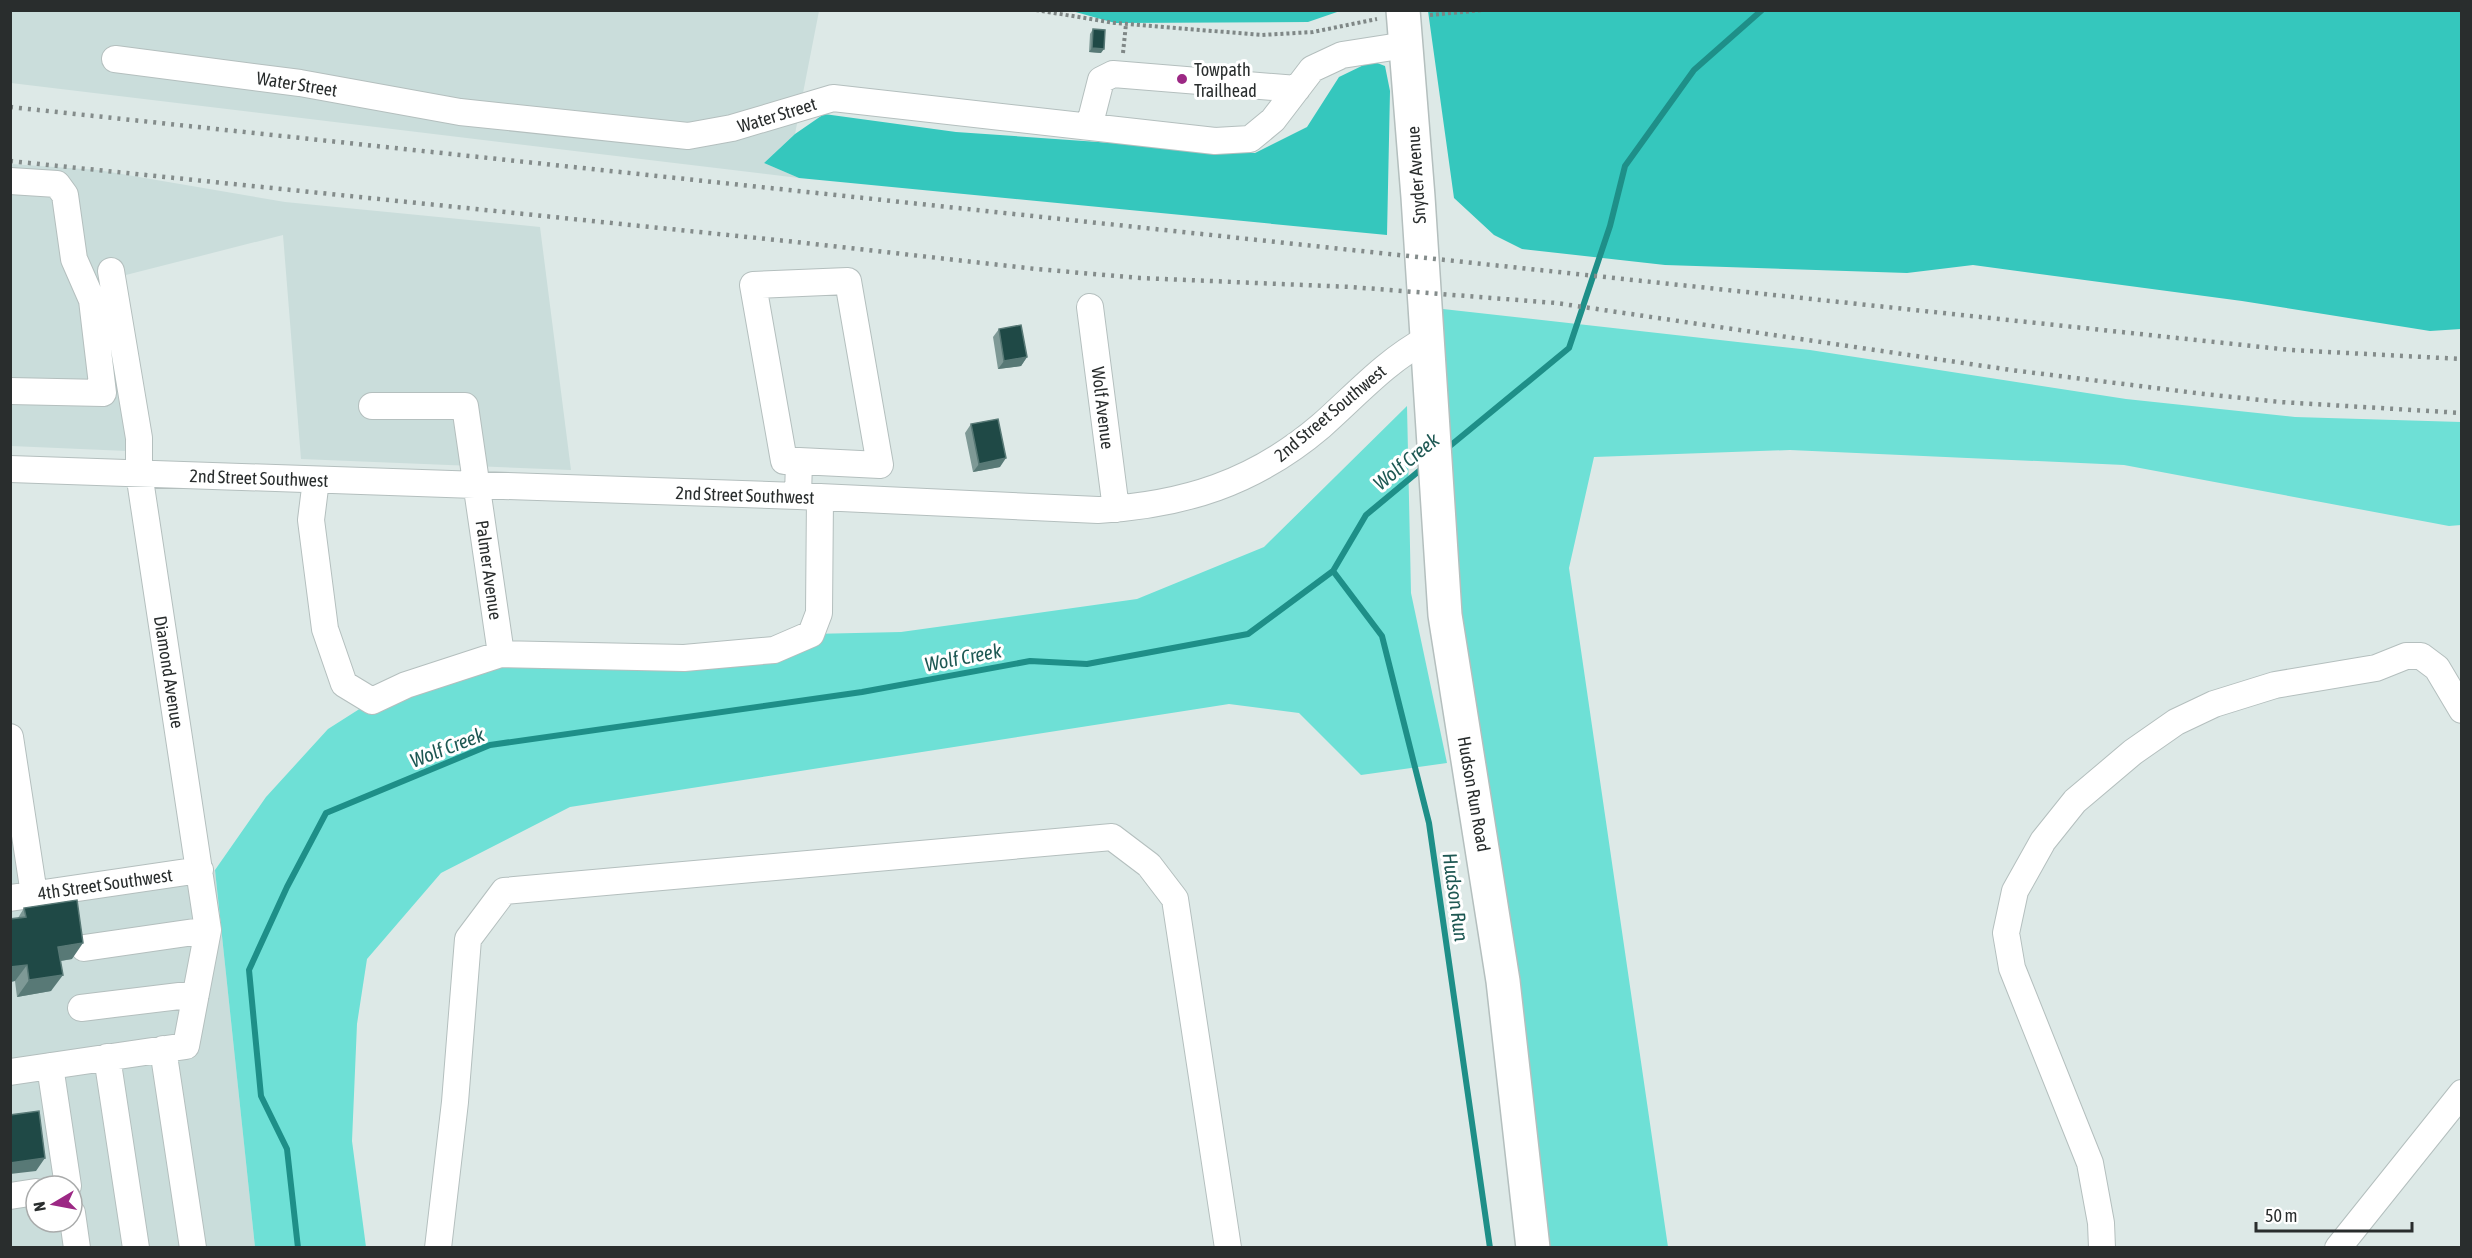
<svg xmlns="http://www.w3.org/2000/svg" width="2472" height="1258" viewBox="0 0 2472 1258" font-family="'Asap Condensed',sans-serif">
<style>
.built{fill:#cadddb;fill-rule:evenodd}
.green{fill:#6ee0d6}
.forest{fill:#35c7bd}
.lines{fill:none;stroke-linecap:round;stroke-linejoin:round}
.stream{stroke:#1e8f88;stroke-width:6}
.minor-casing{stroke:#b4bfbe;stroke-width:28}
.major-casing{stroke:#b4bfbe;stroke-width:36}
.path{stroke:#7f8786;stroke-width:4;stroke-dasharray:3 3;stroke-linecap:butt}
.minor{stroke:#fff;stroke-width:26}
.major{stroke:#fff;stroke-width:33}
.rail{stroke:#848c8b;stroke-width:4.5;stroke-dasharray:3 6;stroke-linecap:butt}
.wall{fill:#7e9996}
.shaded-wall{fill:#587976}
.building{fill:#1f4946;stroke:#587976;stroke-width:1.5}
.poi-dot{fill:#9c2884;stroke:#fff;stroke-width:2}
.labels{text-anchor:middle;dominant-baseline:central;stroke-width:6;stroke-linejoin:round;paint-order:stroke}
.poi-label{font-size:18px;fill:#292d2d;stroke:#fff;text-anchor:start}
.street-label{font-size:18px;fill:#292d2d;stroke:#fff}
.water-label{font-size:20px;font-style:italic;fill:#1e5853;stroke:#fff}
</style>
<rect width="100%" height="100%" fill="#dde9e7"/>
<!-- built -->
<path class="built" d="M11 11H819L795 134 764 163 799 178 11 83Z
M11 164 98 170 285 202 540 227 571 470 301 459 283 235 118 277 150 452 11 446Z
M10 781 27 895 215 870 255 1247H11ZM36 1186H72V1222H36Z"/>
<!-- green -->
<path class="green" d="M1425 307 1810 350 2126 399 2295 417 2461 422V525L2449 526 2124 465 1790 450 1594 457 1569 568 1668 1247H1533Z
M1407 406 1411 593 1447 763 1361 775 1299 713 1229 704 570 807 441 873 367 959 357 1024 352 1141 366 1247H255L215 870 266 797 328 729 372 701 501 654 684 658 811 634 901 632 1137 599 1264 547Z"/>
<!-- forest -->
<path class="forest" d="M1072 11 1340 10V11L1308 22 1115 23Z
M1428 11H2461V329L2430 331 2242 301 1973 265 1907 273 1665 265 1522 249 1494 235 1454 198Z
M1372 61 1385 66 1390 91 1387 235 799 178 764 163 795 134 824 114 956 132 1255 153 1307 127 1339 77Z"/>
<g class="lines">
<!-- stream -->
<path class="stream" d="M1445 450 1569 348 1610 226 1625 166 1694 70 1762 10
M1333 571 1382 636 1429 823 1490 1248
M298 1248 287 1149 261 1096 249 970 287 887 326 813 490 745 862 692 1030 661 1087 664 1248 634 1333 571 1366 515 1425 466"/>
<defs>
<path id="minor" d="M115 59 300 83 460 112 688 136 732 128 833 98 1215 141 1250 139 1273 120 1312 69 1342 55 1406 45
M1089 127 1101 80 1113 74 1297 89
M10 181 57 184 65 195 74 259 92 300 103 393 10 391
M1090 307 1116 509
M372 406H465L501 654
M10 469 798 496 1098 510C1184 505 1254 483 1321 426 1356 395 1386 361 1427 339
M316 480 311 520 325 629 344 684 372 701 406 685 501 654 684 658 774 650 811 634 819 613 820 497
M798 496 799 461H784L753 285 848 281 880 465 799 461
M10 737 34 894
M10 898 200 870
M84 948 208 930
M81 1008 196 994
M163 1049 193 1248
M107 1057 136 1248
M50 1066 68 1186
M10 1072 186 1046 208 930 139 473V438L111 271
M10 1196 36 1192
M72 1213 77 1248
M438 1248 455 1102 468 939 504 891 1112 837 1149 865 1175 899 1228 1248
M2102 1248 2101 1223 2090 1163 2012 968 2006 933 2015 891 2043 841 2075 801 2133 752 2176 722 2214 704 2275 685 2376 668 2406 656H2421L2437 668 2462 710
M2338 1248 2462 1093"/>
<path id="major" d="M1403 10 1418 197 1445 615 1503 981 1533 1248"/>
</defs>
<!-- minor casing -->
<use href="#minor" class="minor-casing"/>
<!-- major casing -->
<use href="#major" class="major-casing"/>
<!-- path -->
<path class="path" d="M1036 10 1115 23 1262 35 1313 32 1377 19
M1430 15 1484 10
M1123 53 1126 24"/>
<!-- minor -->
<use href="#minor" class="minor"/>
<!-- major -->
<use href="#major" class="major"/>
<!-- rail -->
<path class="rail" d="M10 107 2290 350 2462 359
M10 161 796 242 1036 269 1140 278 1351 287 1556 303 2011 370 2204 394 2280 402 2462 413"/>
</g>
<!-- wall -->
<path class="wall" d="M1093 29 1101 53 1089 52 1090 34Z
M999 329 1027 357 1021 366 998 369 993 337Z
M971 424 1000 467 973 472 965 433Z
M24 908 72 959 61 961 51 991 17 997 15 981 10 982V919L18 918Z"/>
<!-- shaded-wall -->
<path class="shaded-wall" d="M1092 48 1104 49 1101 53 1089 52Z
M1027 357 1021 366 998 369 1004 361Z
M1006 458 1000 467 973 472 979 464Z
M83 943 72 959 47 963 58 947Z
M27 965 15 981 10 982V967Z
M63 975 51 991 17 997 29 980Z
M45 1158 36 1171 10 1174V1163Z"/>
<!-- building -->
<path class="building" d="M1093 29 1105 30 1104 49 1092 48Z
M1021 325 1027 357 1004 361 999 329Z
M998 419 1006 458 979 464 971 424Z
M77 900 83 943 58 947 63 975 29 980 27 965 10 967V919L26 917 24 908Z
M39 1111 45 1158 10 1163V1115Z"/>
<!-- markers -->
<circle class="poi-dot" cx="1182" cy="79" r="6"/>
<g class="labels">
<!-- poi labels -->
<g class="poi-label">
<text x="1194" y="69">Towpath<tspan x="1194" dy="21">Trailhead</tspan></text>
</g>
<!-- street labels -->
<g class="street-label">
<text transform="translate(297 84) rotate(9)">Water Street</text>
<text transform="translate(777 115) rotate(-17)">Water Street</text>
<text transform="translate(1416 175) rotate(-94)">Snyder Avenue</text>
<text transform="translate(1103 408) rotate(83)">Wolf Avenue</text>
<text transform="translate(1330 413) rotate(-40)">2nd Street Southwest</text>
<text transform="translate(259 478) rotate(2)">2nd Street Southwest</text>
<text transform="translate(745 495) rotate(2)">2nd Street Southwest</text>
<text transform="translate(489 570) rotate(82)">Palmer Avenue</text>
<text transform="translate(169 672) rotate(81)">Diamond Avenue</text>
<text transform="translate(1474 794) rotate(80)">Hudson Run Road</text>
<text transform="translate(105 884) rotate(-8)">4th Street Southwest</text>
</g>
<!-- water labels -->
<g class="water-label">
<text transform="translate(1406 461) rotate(-39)">Wolf Creek</text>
<text transform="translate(963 657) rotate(-11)">Wolf Creek</text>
<text transform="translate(447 747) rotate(-21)">Wolf Creek</text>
<text transform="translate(1456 897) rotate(82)">Hudson Run</text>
</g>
</g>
<!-- border -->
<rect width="2472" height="1258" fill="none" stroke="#292d2d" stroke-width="24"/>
<!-- north arrow -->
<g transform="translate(54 1204) rotate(260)"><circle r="28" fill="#ffffff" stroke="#a9abab" stroke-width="1.5"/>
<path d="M0-4.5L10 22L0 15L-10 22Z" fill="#9c2884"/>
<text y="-9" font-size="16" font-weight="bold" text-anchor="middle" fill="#292d2d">N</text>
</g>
<!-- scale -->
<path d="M2256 1222v9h156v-9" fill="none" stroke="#292d2d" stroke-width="3"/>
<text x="2265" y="1222" font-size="18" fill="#292d2d" stroke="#ffffff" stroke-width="4.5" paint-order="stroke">50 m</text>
</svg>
